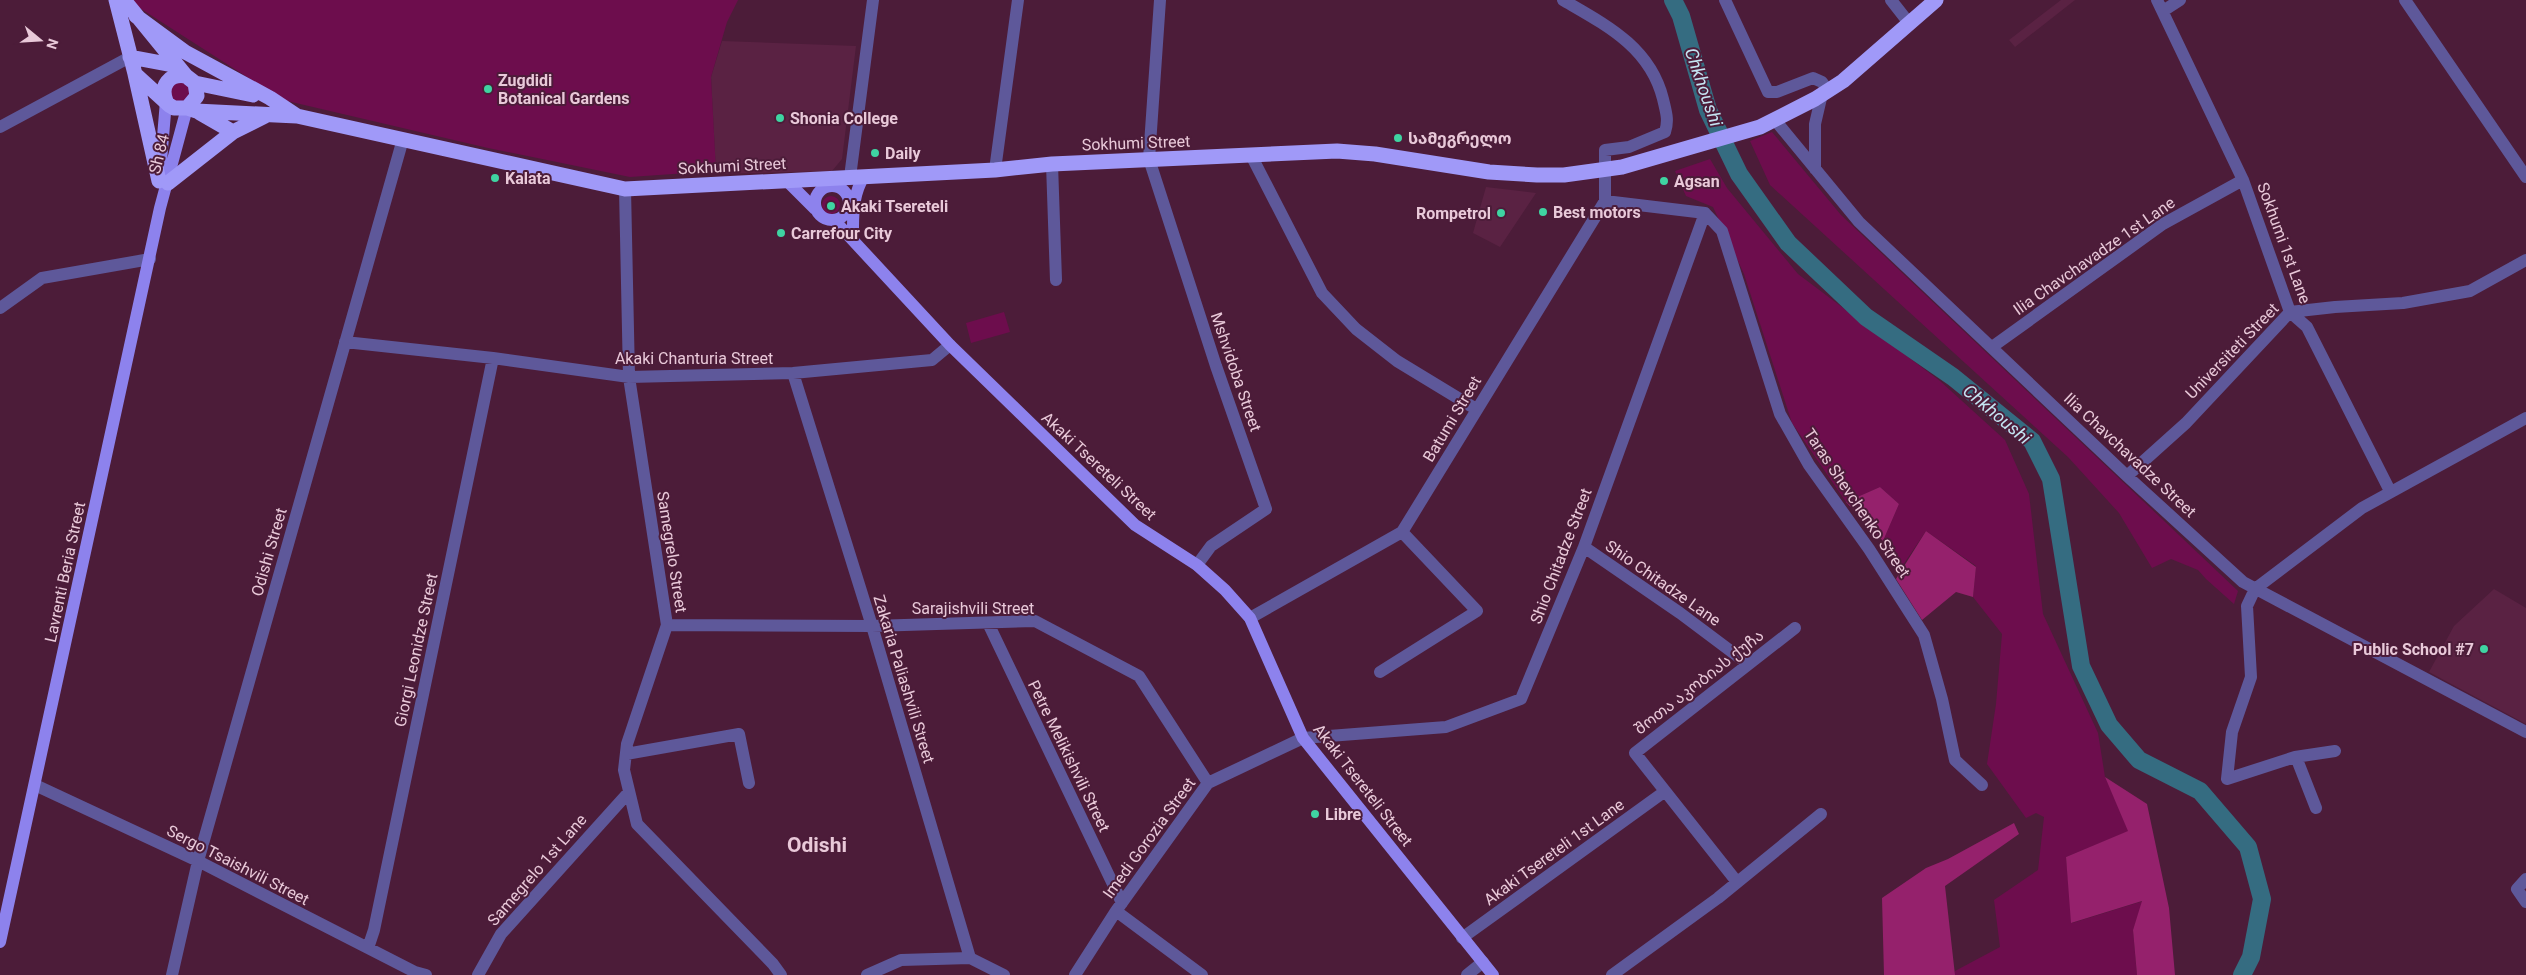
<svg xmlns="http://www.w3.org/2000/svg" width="2526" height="975" viewBox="0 0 2526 975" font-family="Roboto,'Noto Sans Georgian',sans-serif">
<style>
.built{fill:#5a2243}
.green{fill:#6d0d4d}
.forest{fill:#95216c}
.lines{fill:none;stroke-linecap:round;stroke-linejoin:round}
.river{stroke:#356c81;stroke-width:18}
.minor{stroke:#5e589a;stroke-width:12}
.major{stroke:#8d82ed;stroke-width:12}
.highway{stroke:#a099f8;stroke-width:15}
.poi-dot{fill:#3fd4a2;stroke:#4c1c39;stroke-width:2}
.labels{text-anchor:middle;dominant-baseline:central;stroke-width:4;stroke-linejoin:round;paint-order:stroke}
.poi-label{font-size:16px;font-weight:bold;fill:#e9c9d9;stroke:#4c1c39;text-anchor:start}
.street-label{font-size:16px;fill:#e9c9d9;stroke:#4c1c39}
.water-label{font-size:18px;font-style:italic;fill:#c4e4f2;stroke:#4c1c39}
.district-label{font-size:21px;font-weight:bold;fill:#e9c9d9;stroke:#4c1c39}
</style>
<rect width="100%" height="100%" fill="#4c1c39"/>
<!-- built -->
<path class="built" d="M2061 0H2075L2015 47 2009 40Z
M722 41 856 46 842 159 832 171 716 174 711 77Z
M1486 187 1536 193 1500 247 1473 233Z
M2494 589 2526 608V724L2429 672 2454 626Z"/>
<!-- green -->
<path class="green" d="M134 0H738L727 22 711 77 716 171 630 177 488 148 283 100 135 5Z
M170 92a10 10 0 1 1 20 0a10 10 0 1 1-20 0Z
M1772 132 1841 215 2238 591 2234 604 2206 579 2198 570 2171 559 2152 568 2119 513 2068 457 1770 185 1750 141Z
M1710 159 1727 188 1798 274 1940 381 2005 440 2029 494 2043 614 2098 733 2105 777 2129 831 2066 857 2072 923 2143 901 2133 930 2137 975H1954L1955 971 2000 947 1994 900 2038 870 2044 817 2036 813 2026 818 1987 764 1996 704 2002 634 1973 597 1976 566 1926 531 1901 568 1883 541 1899 504 1880 487 1846 502 1792 423 1744 274 1713 207 1686 196 1675 171Z
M822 205a9 9 0 1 1 18 0a9 9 0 1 1-18 0Z
M1004 312 1010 332 971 343 966 323Z"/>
<!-- forest -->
<path class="forest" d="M1880 487 1899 504 1883 541 1846 502Z
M1926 531 1976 567 1973 597 1956 592 1922 620 1896 579Z
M2105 777 2147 804 2169 908 2175 975H2137L2133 930 2142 901 2071 923 2066 857 2128 831Z
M2014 823 2019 834 1945 886 1955 975H1884L1882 898 1926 868 1948 859Z"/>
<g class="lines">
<!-- river -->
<path class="river" d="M1673 0 1681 16 1708 110 1739 174 1788 243 1866 317 1953 377 2032 441 2051 479 2081 666 2109 725 2139 760 2200 791 2248 847 2262 899 2251 957 2242 975"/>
<!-- minor -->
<path class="minor" d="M1160 0 1149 159 1216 366 1266 509 1211 546 1197 565
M1725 0 1768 92H1777L1813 78 1822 82 1828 91
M1891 0 1909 23
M2157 0 2243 180 2290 312 2307 327 2390 491
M2405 0 2526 177
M2163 11 2180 0
M1775 120 1859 222 2127 476 2243 582 2526 732
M0 127 130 57
M1251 155 1322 293 1356 329 1397 361 1476 409
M1052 164 1056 280
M1815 169V124L1822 94
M995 170 1018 0
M850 177 873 0
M625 189 629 377 667 625 627 744 624 770 637 824 773 964 781 975
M1605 201 1705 213 1722 231 1780 414 1809 465 1869 549 1924 635 1942 699 1955 760 1982 785
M0 308 42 278 150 259
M345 342 493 358 629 377 793 373 932 360 950 345
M1992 347 2163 224 2243 180
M793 373 872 626 970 958 1004 975
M2127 476 2186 423 2290 312 2335 307 2403 303 2470 291 2526 260
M1584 547 1680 613 1748 664
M1250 618 1402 532 1605 201V150L1629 147 1665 132C1669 120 1666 112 1663 99 1650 47 1606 25 1563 0
M988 623 1122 903
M667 625 872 626 1035 621 1139 676 1208 783
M1380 672 1477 611 1402 532
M2335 751 2295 757 2227 779 2232 732 2251 677 2247 606 2255 589 2362 508 2526 418
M626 754 739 734 749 783
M2296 757 2316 808
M35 785 198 861 415 972 426 975
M2526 879 2517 889 2526 902
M1737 882 1635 753 1795 628
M1116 911 1202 975
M1462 938 1664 792
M368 948 374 930 493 358
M172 975 198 861 403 139
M478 975 501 934 629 792
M867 975 901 960 970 958
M1075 975 1116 911 1208 783 1303 738 1446 727 1521 699 1584 547 1705 213
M1467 975 1483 962
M1612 975 1718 898 1821 814"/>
<!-- major -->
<path class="major" d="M160 173 166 101
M787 181 815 209
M815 203a17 17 0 1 1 34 0a17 17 0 1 1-34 0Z
M835 221 950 345 1135 525 1197 565 1225 590 1250 618 1303 738 1493 975
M853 228C853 209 854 193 864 176
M0 942 160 208 187 108"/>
<!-- highway -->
<path class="highway" d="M116 0 135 74 169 105 174 108H187L196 111 297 116 625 189 995 170 1052 164 1337 151 1375 154 1489 172 1537 175H1564L1622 167 1760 127 1815 99 1843 81 1936 0
M124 0 186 76 195 83 197 96 187 108
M136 16 185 52 270 98 297 116
M130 57 178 66
M135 74 159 181
M195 83 253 95
M166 101C160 86 169 73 186 76
M200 113 233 132
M168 183 233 132 265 116"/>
</g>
<!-- markers -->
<g class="poi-dot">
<circle cx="488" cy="89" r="5"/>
<circle cx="780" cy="118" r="5"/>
<circle cx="1398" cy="138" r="5"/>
<circle cx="875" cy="153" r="5"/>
<circle cx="495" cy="178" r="5"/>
<circle cx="1664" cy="181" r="5"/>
<circle cx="831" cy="206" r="5"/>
<circle cx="1543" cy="212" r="5"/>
<circle cx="1501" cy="213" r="5"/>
<circle cx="781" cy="233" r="5"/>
<circle cx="2484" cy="649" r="5"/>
<circle cx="1315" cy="814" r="5"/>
</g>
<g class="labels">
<!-- poi labels -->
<g class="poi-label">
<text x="498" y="80">Zugdidi<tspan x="498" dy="18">Botanical Gardens</tspan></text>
<text x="790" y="118">Shonia College</text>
<text x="1408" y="138">სამეგრელო</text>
<text x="885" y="153">Daily</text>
<text x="505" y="178">Kalata</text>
<text x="1674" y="181">Agsan</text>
<text x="841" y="206">Akaki Tsereteli</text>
<text x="1553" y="212">Best motors</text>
<text x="1491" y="213" text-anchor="end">Rompetrol</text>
<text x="791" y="233">Carrefour City</text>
<text x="2474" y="649" text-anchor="end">Public School #7</text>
<text x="1325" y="814">Libre</text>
</g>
<!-- street labels -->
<g class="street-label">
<text transform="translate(1136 143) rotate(-2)">Sokhumi Street</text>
<text transform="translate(159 154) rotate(-76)">Sh 84</text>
<text transform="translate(732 166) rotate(-3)">Sokhumi Street</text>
<text transform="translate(2284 243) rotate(70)">Sokhumi 1st Lane</text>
<text transform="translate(2094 256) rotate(-35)">Ilia Chavchavadze 1st Lane</text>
<text transform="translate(2232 351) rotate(-46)">Universiteti Street</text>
<text x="694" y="358">Akaki Chanturia Street</text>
<text transform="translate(1236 372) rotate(71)">Mshvidoba Street</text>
<text transform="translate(1452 419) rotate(-59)">Batumi Street</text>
<text transform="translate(2130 455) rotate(43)">Ilia Chavchavadze Street</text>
<text transform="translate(1099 466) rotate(43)">Akaki Tsereteli Street</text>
<text transform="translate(1857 503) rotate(56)">Taras Shevchenko Street</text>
<text transform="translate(269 552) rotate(-74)">Odishi Street</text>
<text transform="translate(672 552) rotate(81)">Samegrelo Street</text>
<text transform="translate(1561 556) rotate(-69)">Shio Chitadze Street</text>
<text transform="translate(65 572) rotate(-78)">Lavrenti Beria Street</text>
<text transform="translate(1663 583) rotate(35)">Shio Chitadze Lane</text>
<text x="973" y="608">Sarajishvili Street</text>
<text transform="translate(416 650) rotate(-78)">Giorgi Leonidze Street</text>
<text transform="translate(904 679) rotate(73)">Zakaria Paliashvili Street</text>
<text transform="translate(1699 682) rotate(-38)">შოთა აკობიას ქუჩა</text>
<text transform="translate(1069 756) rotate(64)">Petre Melikishvili Street</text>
<text transform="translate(1363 785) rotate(52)">Akaki Tsereteli Street</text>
<text transform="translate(1149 838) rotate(-54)">Imedi Gorozia Street</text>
<text transform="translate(1554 852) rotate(-36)">Akaki Tsereteli 1st Lane</text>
<text transform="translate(238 865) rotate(27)">Sergo Tsaishvili Street</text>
<text transform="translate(537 870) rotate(-49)">Samegrelo 1st Lane</text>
</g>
<!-- water labels -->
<g class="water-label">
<text transform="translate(1704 87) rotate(71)">Chkhoushi</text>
<text transform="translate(1997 414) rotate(40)">Chkhoushi</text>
</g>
<!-- district labels -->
<g class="district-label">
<text x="817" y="845">Odishi</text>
</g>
</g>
<!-- north arrow -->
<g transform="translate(40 40) rotate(108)" stroke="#4c1c39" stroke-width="4" paint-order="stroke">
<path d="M0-4L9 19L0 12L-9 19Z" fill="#e9c9d9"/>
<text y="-8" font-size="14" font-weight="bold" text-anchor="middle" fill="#e9c9d9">N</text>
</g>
</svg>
